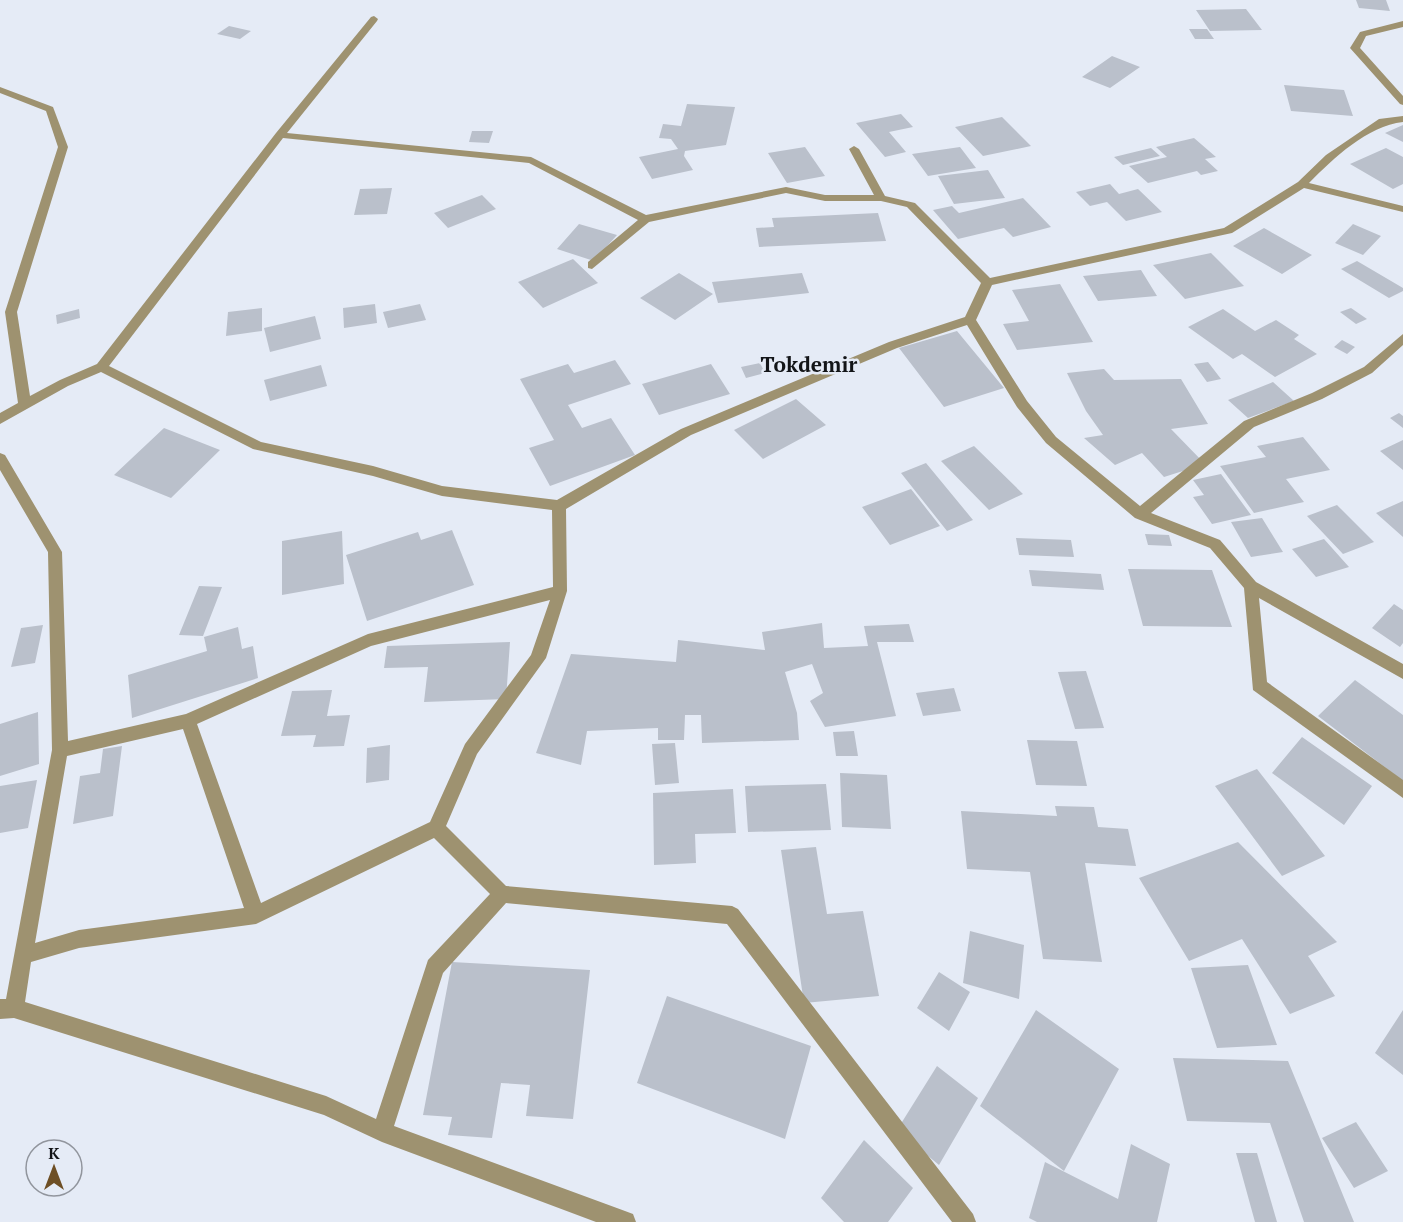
<svg xmlns="http://www.w3.org/2000/svg" width="1403" height="1222" viewBox="0 0 1403 1222" font-family="'PT Serif',serif">
<style>
.building{fill:#bac0cb}
.lines{fill:none;stroke-linecap:round;stroke-linejoin:round}
.minor{fill:#9e9270;fill-rule:evenodd}
.labels{text-anchor:middle;dominant-baseline:central;stroke-width:5;stroke-linejoin:round;paint-order:stroke}
.quarter-label{font-size:21px;font-weight:bold;fill:#131518;stroke:#e5ebf6}
</style>
<rect width="100%" height="100%" fill="#e5ebf6"/>
<!-- building -->
<path class="building" d="M1356 0H1386L1390 11 1359 8Z
M1246 9 1262 30 1210 31 1196 10Z
M229 26 251 31 240 39 217 34Z
M1189 29H1207L1214 39H1195Z
M1112 56 1140 67 1110 88 1082 77Z
M1284 85 1344 90 1353 116 1291 111Z
M687 104 735 107 726 145 685 151 684 156 693 170 652 179 639 157 678 149 671 139 659 138 663 124 681 126Z
M901 114 913 127 889 132 906 152 885 157 856 123Z
M1002 117 1031 146 983 156 955 127Z
M1403 125V142L1385 133Z
M472 131H493L489 143 469 142Z
M1194 138 1216 157 1205 159 1218 171 1201 175 1197 171 1148 183 1129 166 1167 157 1156 147Z
M805 147 825 176 787 183 768 153Z
M960 147 976 168 928 176 912 154Z
M1151 148 1160 156 1123 165 1114 157Z
M1386 148 1403 157V184L1393 189 1350 164Z
M988 170 1005 198 954 204 938 176Z
M1110 184 1119 194 1138 189 1162 212 1126 221 1107 202 1090 206 1076 192Z
M392 188 387 214 354 215 360 189Z
M482 195 496 209 448 228 434 213Z
M1023 198 1051 227 1013 237 1004 228 958 239 933 210 952 206 959 213Z
M878 213 886 241 759 247 756 228 774 227 772 218Z
M579 224 617 235 594 261 557 249Z
M1353 224 1381 236 1363 255 1335 243Z
M1264 228 1312 255 1282 274 1233 246Z
M1211 253 1244 286 1185 299 1153 265Z
M573 259 598 283 543 308 518 282Z
M1357 261 1403 288V291L1389 298 1341 269Z
M1141 270 1157 296 1098 301 1083 276Z
M679 273 713 294 675 320 640 298Z
M802 273 809 293 718 303 712 282Z
M1060 284 1093 342 1017 350 1003 324 1029 321 1012 290Z
M375 304 377 323 344 328 343 308Z
M420 304 426 320 388 328 383 312Z
M262 308V331L226 336 228 312Z
M1351 308 1367 319 1356 324 1340 312Z
M79 309 80 318 57 324 56 315Z
M1223 309 1255 331 1276 320 1299 335 1294 339 1317 354 1275 377 1242 354 1233 359 1188 327Z
M315 316 321 339 270 352 264 328Z
M957 331 1004 388 944 407 899 348Z
M1342 340 1355 347 1347 354 1334 347Z
M615 360 631 384 568 405 582 428 611 418 635 455 550 486 529 448 554 440 520 379 568 364 574 373Z
M1208 362 1221 379 1207 382 1194 364Z
M760 363 765 373 746 378 741 367Z
M711 364 730 394 659 415 642 384Z
M321 365 327 386 270 401 264 380Z
M1104 369 1114 380 1181 379 1208 424 1171 429 1205 464 1164 477 1142 453 1115 465 1084 438 1103 435 1086 411 1067 373Z
M1273 382 1294 401 1248 418 1228 400Z
M796 399 826 425 763 459 734 430Z
M1399 413 1403 416V428L1390 418Z
M164 428 220 450 171 498 114 475Z
M1303 437 1330 470 1286 479 1304 502 1254 513 1220 466 1266 457 1257 446Z
M1403 440V470L1380 451Z
M974 446 1023 494 989 510 941 461Z
M926 463 973 520 947 531 901 473Z
M1221 474 1251 515 1212 524 1193 497 1204 495 1193 480Z
M911 489 940 526 890 545 862 507Z
M1403 501V537L1376 513Z
M1337 505 1374 542 1343 554 1307 516Z
M1262 518 1283 552 1251 557 1231 522Z
M452 530 474 585 367 621 346 555 418 532 421 540Z
M342 531 344 584 282 595V541Z
M1145 534 1169 535 1172 546 1148 545Z
M1016 538 1071 540 1074 557 1019 555Z
M1324 539 1349 567 1316 577 1292 549Z
M1128 569 1212 570 1232 627 1143 626Z
M1029 570 1101 574 1104 590 1032 586Z
M199 586 222 587 203 636 179 635Z
M1394 604 1403 610V643L1400 647 1372 628Z
M822 623 824 648 868 646 864 626 909 624 914 642H877L896 716 825 727 810 701 823 693 812 664 785 672 797 713 799 740 702 743 701 715H685L684 740H658V728L587 731 581 765 536 753 571 654 676 662 678 640 765 650 762 632Z
M43 625 35 663 11 667 21 628Z
M238 627 242 649 253 646 258 678 132 718 128 675 207 651 204 637Z
M510 642 506 699 424 702 428 667 384 668 387 646Z
M1086 671 1104 728 1075 729 1058 672Z
M1355 680 1403 715V781L1318 716Z
M954 688 961 711 923 716 916 693Z
M332 690 327 716 350 715 344 746 313 747 316 735 281 736 292 691Z
M38 712 39 764 0 776V724Z
M854 731 858 756H836L833 732Z
M1302 737 1372 786 1344 825 1272 773Z
M1027 740 1077 741 1087 786 1036 785Z
M675 743 679 783 655 785 652 744Z
M390 745 389 780 366 783 367 748Z
M122 746 113 816 73 824 80 776 100 773 103 749Z
M1257 769 1325 856 1282 876 1215 786Z
M840 773 887 775 891 829 842 827Z
M37 780 28 828 0 833V786Z
M826 784 831 830 748 832 745 786Z
M733 789 736 833 695 834 696 863 654 865 653 793Z
M1055 806 1094 807 1098 827 1128 829 1136 866 1085 863 1102 962 1043 959 1030 872 967 869 961 811 1057 816Z
M1238 842 1337 942 1308 956 1335 996 1290 1014 1242 939 1189 961 1139 878Z
M816 847 827 914 863 911 879 996 804 1003 781 850Z
M970 931 1024 945 1019 999 963 983Z
M452 962 590 970 573 1119 526 1116 530 1085 501 1083 492 1138 448 1135 452 1117 423 1115Z
M1248 965 1277 1045 1217 1048 1191 968Z
M939 972 970 992 949 1031 917 1008Z
M667 996 811 1046 785 1139 637 1083Z
M1036 1010 1119 1069 1064 1171 980 1106Z
M1403 1010V1075L1375 1053Z
M1173 1058 1288 1061 1354 1222H1304L1270 1123 1187 1121Z
M937 1066 978 1098 939 1165 897 1130Z
M1356 1122 1388 1171 1354 1188 1322 1138Z
M864 1140 913 1188 888 1222H844L821 1198Z
M1131 1144 1170 1164 1157 1222H1037L1029 1218 1045 1162 1118 1199Z
M1236 1153H1257L1277 1222H1255Z"/>
<g class="lines">
<!-- minor -->
<path class="minor" d="M374 16 378 19 377 21 287 133 531 157 646 215 786 187 825 195H874L849 149 854 146 859 149 885 196 915 203 990 278 1224 228 1298 182 1326 155 1379 119 1403 116V122C1367 126 1334 158 1309 183L1403 206V212L1304 188 1232 233 992 285 976 320 1027 401 1056 437 1140 506 1244 421 1312 393 1364 367 1403 334V345L1372 373 1322 399 1254 427 1151 513 1220 540 1256 582 1403 664V679L1259 598 1267 682 1403 780V798L1253 690 1244 588 1210 548 1135 518 1046 443 1017 407 967 325 897 348 691 435 566 509 567 591 546 658 477 754 446 826 506 886 732 906 738 909 973 1214 976 1222H952L727 924 506 903 443 973 394 1126 625 1211 633 1214 636 1222H596L382 1142 324 1115 14 1018 0 1019V999H6L52 750 48 552 0 470V453L5 455 62 552 68 741 186 714 368 634 553 587 552 510 442 496 373 476 253 449 101 372 68 386 0 424V413L18 403 5 312 58 147 46 111 0 93V87L53 107 68 147 17 312 30 396 60 380 97 364 276 133 371 17ZM283 138 529 163 638 220 588 262V268L592 269 649 222 786 193 825 201H881L907 207 981 283 965 317 889 342 681 429 557 500 442 486 373 466 261 442 109 366ZM550 600 531 655 465 744 430 822 261 903 197 724 371 646ZM183 729 244 908 79 930 35 943 67 756ZM434 838 490 894 428 960 376 1119 326 1096 25 1002 31 962 79 948 256 924Z
M1403 21V27L1366 36 1360 48 1403 96V105L1400 104 1350 48 1360 32Z"/>
</g>
<g class="labels">
<!-- quarter labels -->
<g class="quarter-label">
<text x="809" y="364">Tokdemir</text>
</g>
</g>
<!-- north arrow -->
<g transform="translate(54 1168)"><circle r="28" fill="#e5ebf6" stroke="#91959d" stroke-width="1.5"/>
<path d="M0-4.5L10 22L0 15L-10 22Z" fill="#6e4f25"/>
<text y="-9" font-size="16" font-weight="bold" text-anchor="middle" fill="#131518">K</text>
</g>
</svg>
